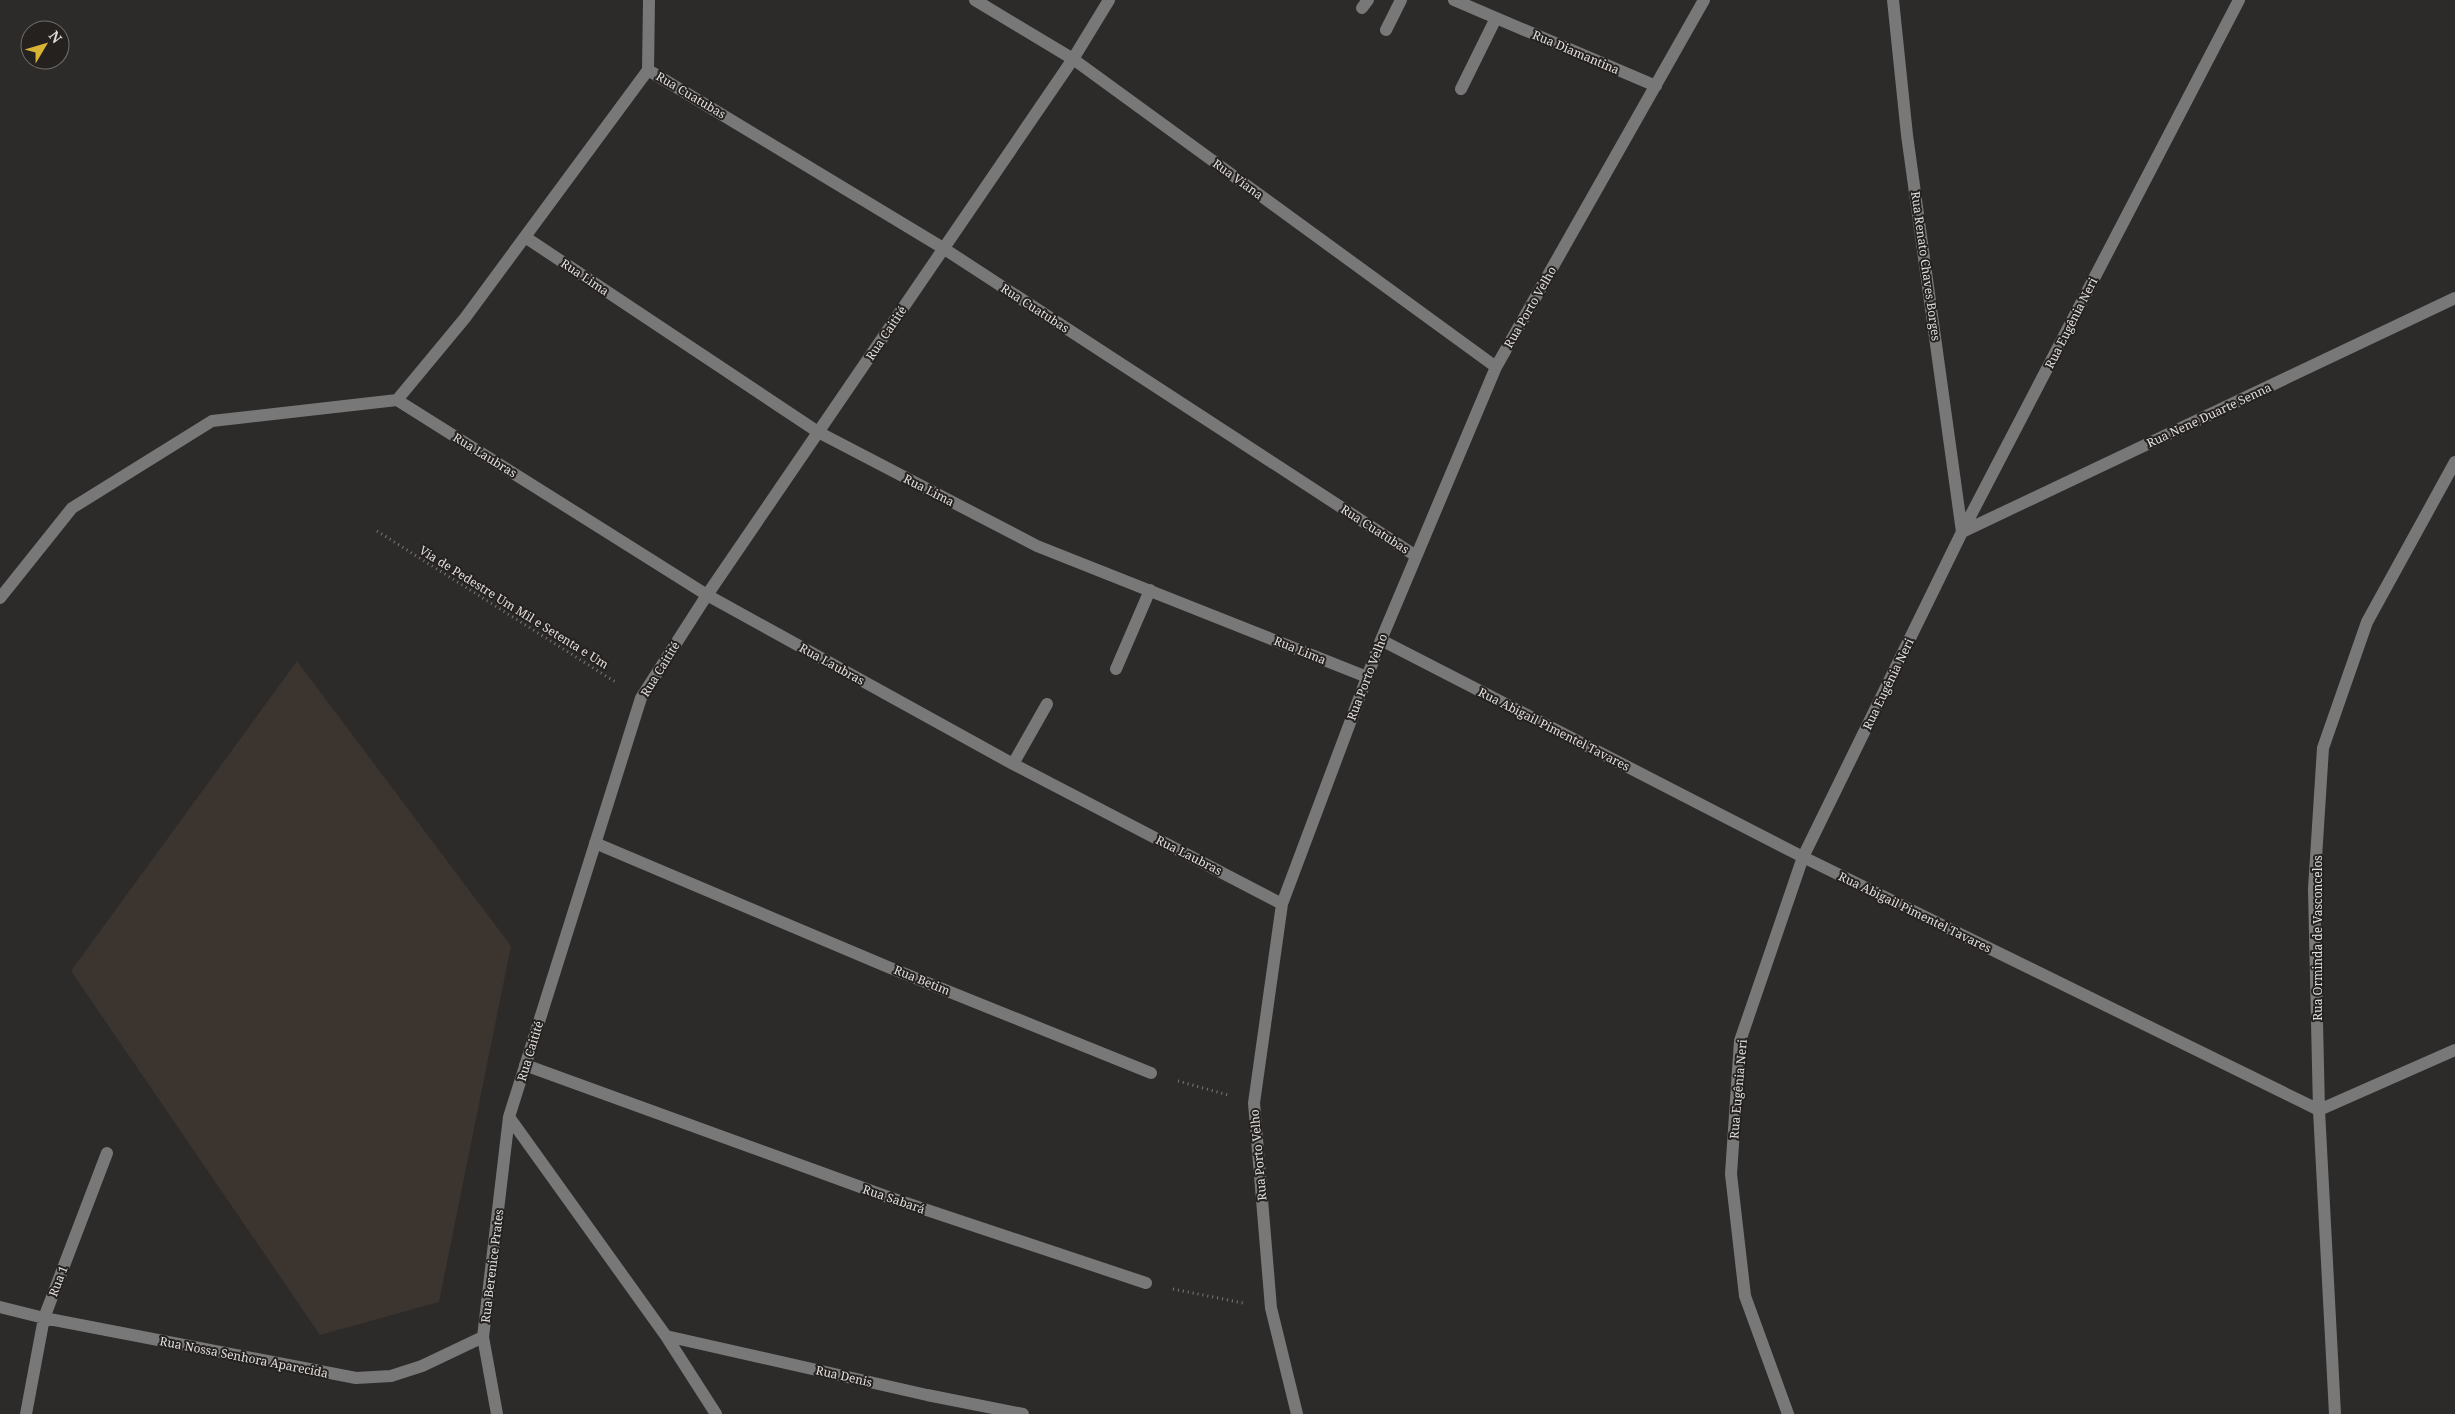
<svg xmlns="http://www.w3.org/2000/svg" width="2455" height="1414" viewBox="0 0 2455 1414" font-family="'Noto Serif',serif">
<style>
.built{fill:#3b342f}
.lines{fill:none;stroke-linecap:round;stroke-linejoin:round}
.path{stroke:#7b7978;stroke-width:3;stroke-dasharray:1 4;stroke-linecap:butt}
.minor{stroke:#797878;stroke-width:12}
.labels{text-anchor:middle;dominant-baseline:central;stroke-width:4;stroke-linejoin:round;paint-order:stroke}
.street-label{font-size:12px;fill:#e1dfde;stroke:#24211f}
</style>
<rect width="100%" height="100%" fill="#2d2b29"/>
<!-- built -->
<path class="built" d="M297 661 511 946 439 1302 320 1335 71 971Z"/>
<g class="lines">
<!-- path -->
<path class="path" d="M377 531 617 683
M1178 1081 1228 1095
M1173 1289 1243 1303"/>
<!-- minor -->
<path class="minor" d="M975 0 1073 59 1496 367
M1454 0 1656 86
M1893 0 1907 135 1962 532
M1362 8 1368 0
M1386 30 1401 0
M648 70 943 248 1416 556
M1461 89 1496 18
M525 237 818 432 1037 546 1367 677
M397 400 707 595 1013 764 1282 904
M1962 532 2455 298
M0 598 72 508 212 421 397 400 465 318 648 70 649 0
M1381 640 1803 857 2319 1110 2455 1050
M1116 669 1150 590
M1013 764 1047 704
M595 843 888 967 1151 1073
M525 1065 888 1197 1146 1283
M509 1117 666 1336 716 1414
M0 1307 44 1318 356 1378 391 1376 422 1366 483 1337
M666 1336 927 1395 1023 1414
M26 1414 44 1318 107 1153
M497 1414 483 1337 509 1117 641 698 707 595 1073 59 1109 0
M1297 1414 1271 1308 1254 1103 1282 904 1381 640 1496 367 1704 0
M1788 1414 1745 1296 1731 1174 1740 1041 1803 857 1962 532 2239 0
M2335 1414 2319 1110 2314 889 2323 748 2367 622 2455 462"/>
</g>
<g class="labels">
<!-- street labels -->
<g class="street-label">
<text transform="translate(1576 52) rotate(23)">Rua Diamantina</text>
<text transform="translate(691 95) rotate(31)">Rua Cuatubas</text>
<text transform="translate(1238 179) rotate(36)">Rua Viana</text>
<text transform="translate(1926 266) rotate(82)">Rua Renato Chaves Borges</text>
<text transform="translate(585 277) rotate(34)">Rua Lima</text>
<text transform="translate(1530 307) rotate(-60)">Rua Porto Velho</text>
<text transform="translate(1035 308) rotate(33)">Rua Cuatubas</text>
<text transform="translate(2071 323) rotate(-63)">Rua Eugênia Neri</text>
<text transform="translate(886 333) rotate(-56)">Rua Caitité</text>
<text transform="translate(2209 415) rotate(-25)">Rua Nene Duarte Senna</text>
<text transform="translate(485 455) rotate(32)">Rua Laubras</text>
<text transform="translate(929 490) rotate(27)">Rua Lima</text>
<text transform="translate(1375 529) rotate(33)">Rua Cuatubas</text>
<text transform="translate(514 607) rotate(32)">Via de Pedestre Um Mil e Setenta e Um</text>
<text transform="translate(1300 650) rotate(22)">Rua Lima</text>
<text transform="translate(832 664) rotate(29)">Rua Laubras</text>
<text transform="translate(660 669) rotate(-58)">Rua Caitité</text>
<text transform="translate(1367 677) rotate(-69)">Rua Porto Velho</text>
<text transform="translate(1888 684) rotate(-64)">Rua Eugênia Neri</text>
<text transform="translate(1554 729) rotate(27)">Rua Abigail Pimentel Tavares</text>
<text transform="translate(1189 855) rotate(27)">Rua Laubras</text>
<text transform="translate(1915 912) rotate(26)">Rua Abigail Pimentel Tavares</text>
<text transform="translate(2317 938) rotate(-90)">Rua Orminda de Vasconcelos</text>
<text transform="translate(922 980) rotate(22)">Rua Betim</text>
<text transform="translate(530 1051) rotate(-73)">Rua Caitité</text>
<text transform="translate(1738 1089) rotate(-85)">Rua Eugênia Neri</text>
<text transform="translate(1258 1155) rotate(-95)">Rua Porto Velho</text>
<text transform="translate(894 1199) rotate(19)">Rua Sabará</text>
<text transform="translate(492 1266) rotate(-83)">Rua Berenice Prates</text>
<text transform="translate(58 1281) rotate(-69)">Rua 1</text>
<text transform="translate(244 1357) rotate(11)">Rua Nossa Senhora Aparecida</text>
<text transform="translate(844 1376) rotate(13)">Rua Denis</text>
</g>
</g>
<!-- north arrow -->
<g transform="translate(45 45) rotate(52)"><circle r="24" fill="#24211f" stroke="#706d6b"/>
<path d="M0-4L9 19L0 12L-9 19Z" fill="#d9b334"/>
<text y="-8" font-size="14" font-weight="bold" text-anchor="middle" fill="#e1dfde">N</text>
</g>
</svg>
